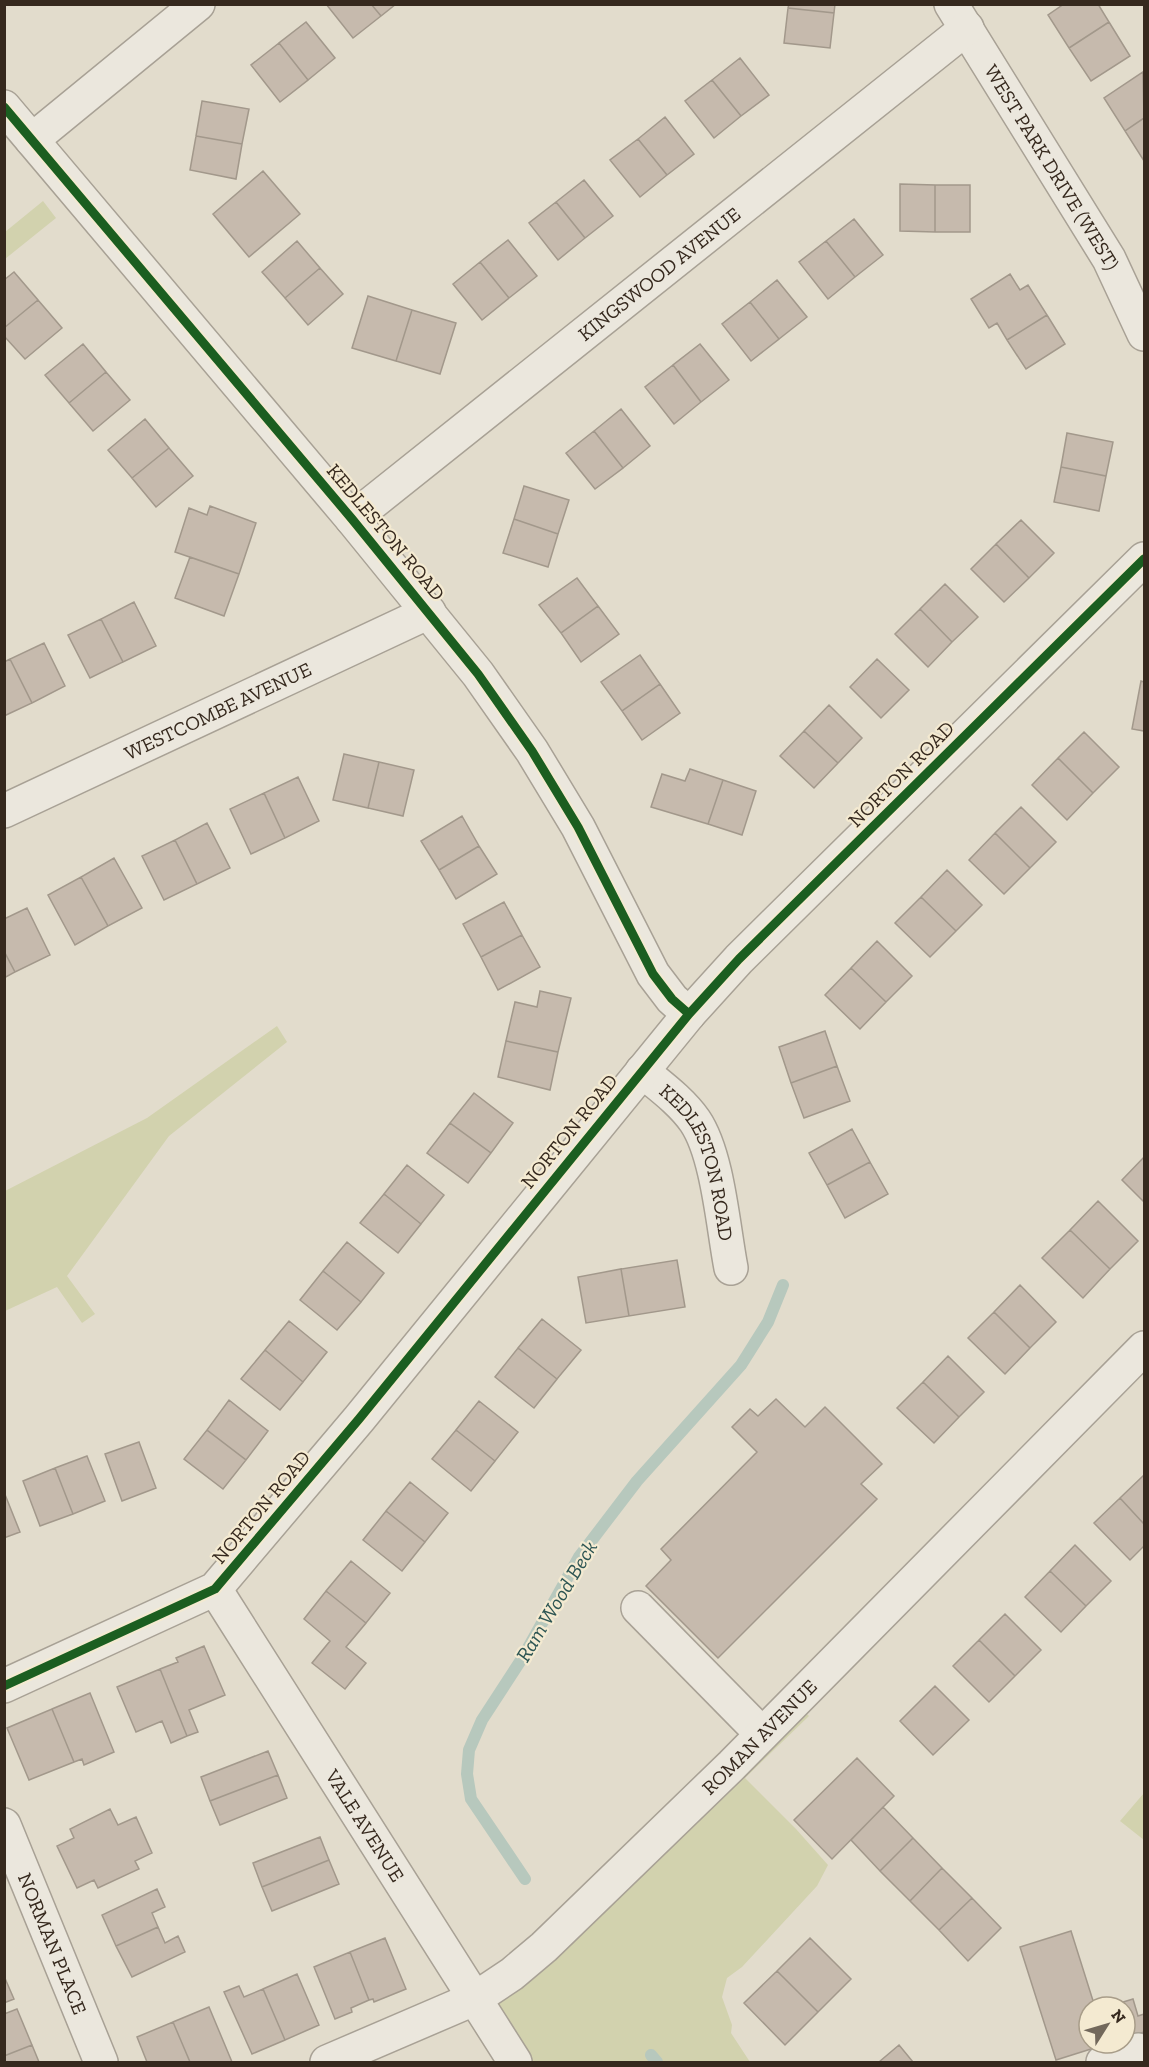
<svg xmlns="http://www.w3.org/2000/svg" width="1149" height="2067" viewBox="0 0 1149 2067" font-family="'Zilla Slab',serif">
<style>
.green{fill:#d2d2ae}
.lines{fill:none;stroke-linecap:round;stroke-linejoin:round}
.stream{stroke:#b7c8bd;stroke-width:12}
.building{fill:#c6baad;stroke:#a2988b;stroke-width:1.5}
.minor-casing{stroke:#a8a195;stroke-width:36}
.minor{stroke:#ebe7dd;stroke-width:33}
.cycleway-casing{stroke:#f4ead1;stroke-width:13}
.cycleway{stroke:#1b5e20;stroke-width:9}
.labels{text-anchor:middle;dominant-baseline:central;stroke-width:4.5;stroke-linejoin:round;paint-order:stroke}
.street-label{font-size:20px;fill:#36291e;stroke:#f4ead1}
.water-label{font-size:21px;font-style:italic;fill:#2d5553;stroke:#f4ead1}
</style>
<rect width="100%" height="100%" fill="#e2dccc"/>
<!-- green -->
<path class="green" d="M43 201 56 218 5 259V232Z
M277 1026 287 1042 169 1136 67 1276 95 1314 82 1323 57 1287 5 1311V1191L147 1118Z
M802 1709 809 1716 745 1778 796 1829 828 1865 817 1886 742 1967 727 1978 722 1997 732 2025 731 2033 750 2062H516L476 1998Z
M1144 1793V1840L1120 1821Z"/>
<g class="lines">
<!-- stream -->
<path class="stream" d="M525 1879 471 1799 467 1774 469 1750 482 1720 523 1657 579 1557 637 1481 741 1365 768 1322 783 1285
M651 2055 657 2062"/>
</g>
<!-- building -->
<path class="building" d="M326 4H371L381 16 353 38Z
M371 4H396L381 16Z
M789 4H835L834 13 788 8Z
M1064 4H1098L1109 22 1069 48 1048 15Z
M788 8 834 13 830 48 784 43Z
M306 22 335 58 308 80 279 43Z
M1109 22 1130 56 1091 81 1069 48Z
M279 43 308 80 280 102 251 65Z
M740 58 769 95 741 116 712 80Z
M1143 72 1144 118 1125 131 1104 98Z
M712 80 741 116 714 138 685 101Z
M202 101 249 109 242 144 196 136Z
M665 117 694 154 667 175 638 139Z
M1144 118V161L1125 131Z
M196 136 242 144 236 179 190 170Z
M638 139 667 175 640 197 610 160Z
M263 171 300 214 249 257 213 214Z
M584 180 613 216 585 238 556 202Z
M900 184 935 185V232L900 231Z
M935 185H970V232H935Z
M556 202 585 238 558 260 529 223Z
M854 219 883 255 855 277 826 241Z
M508 240 537 276 509 298 480 262Z
M297 241 320 268 285 298 262 272Z
M826 241 855 277 828 299 799 262Z
M480 262 509 298 482 320 453 284Z
M320 268 343 294 308 325 285 298Z
M14 272 38 300 4 328V280Z
M1010 274 1020 290 1028 285 1047 315 1007 340 997 323 989 328 971 299Z
M777 280 807 317 779 339 750 302Z
M368 296 412 310 396 361 352 348Z
M38 300 62 328 25 359 4 336V328Z
M750 302 779 339 751 361 722 324Z
M412 310 456 323 440 374 396 361Z
M1047 315 1065 344 1026 369 1007 340Z
M83 344 106 372 69 403 45 375Z
M700 344 729 380 701 402 673 365Z
M673 365 701 402 674 424 645 387Z
M106 372 130 400 93 431 69 403Z
M621 409 650 446 623 468 594 431Z
M145 419 169 448 132 478 108 450Z
M594 431 623 468 595 489 566 453Z
M1067 433 1113 442 1106 476 1061 467Z
M169 448 193 476 156 507 132 478Z
M1061 467 1106 476 1099 511 1054 502Z
M524 486 569 500 558 534 514 519Z
M210 506 256 523 239 574 175 552 189 508 207 515Z
M514 519 558 534 548 567 503 553Z
M1021 520 1054 553 1029 578 996 544Z
M996 544 1029 578 1004 602 971 569Z
M190 557 239 574 224 616 175 598Z
M577 578 598 606 561 633 539 605Z
M945 584 978 617 952 642 920 609Z
M134 602 156 646 123 662 101 619Z
M598 606 619 634 581 662 561 633Z
M920 609 952 642 928 667 895 634Z
M101 619 123 662 90 678 68 635Z
M44 643 65 686 32 703 10 659Z
M640 655 660 684 622 711 601 682Z
M10 659 32 703 4 716V662Z
M877 659 909 690 881 718 850 687Z
M1141 681 1144 682V731L1132 729Z
M660 684 680 713 642 740 622 711Z
M829 705 862 738 838 763 804 731Z
M804 731 838 763 814 788 780 756Z
M1084 732 1119 767 1093 793 1058 758Z
M344 754 379 762 368 808 333 800Z
M1058 758 1093 793 1067 820 1032 785Z
M379 762 414 770 403 816 368 808Z
M690 769 723 780 708 824 651 807 662 774 685 781Z
M298 777 319 821 285 838 264 793Z
M723 780 756 791 742 835 708 824Z
M264 793 285 838 251 854 230 809Z
M1021 807 1056 842 1030 868 995 833Z
M462 816 479 846 439 870 421 841Z
M207 823 230 868 197 884 175 840Z
M995 833 1030 868 1004 894 969 860Z
M175 840 197 884 164 900 142 856Z
M479 846 497 874 456 899 439 870Z
M114 858 142 908 108 926 81 877Z
M947 870 982 905 956 931 921 897Z
M81 877 108 926 75 945 48 895Z
M921 897 956 931 930 957 895 923Z
M504 902 522 935 481 957 463 924Z
M27 908 50 955 15 972 4 951V919Z
M522 935 540 967 498 990 481 957Z
M877 941 912 976 886 1002 851 968Z
M4 951 15 972 4 978Z
M851 968 886 1002 860 1029 825 995Z
M540 991 571 998 558 1052 506 1041 515 1002 537 1007Z
M825 1031 837 1066 791 1083 779 1047Z
M506 1041 558 1052 550 1090 498 1077Z
M837 1066 850 1101 804 1118 791 1083Z
M474 1093 513 1123 491 1153 450 1123Z
M450 1123 491 1153 468 1183 427 1153Z
M852 1129 870 1162 827 1185 809 1153Z
M1144 1157V1202L1122 1180Z
M870 1162 888 1194 845 1218 827 1185Z
M407 1165 444 1195 421 1224 384 1194Z
M384 1194 421 1224 398 1253 360 1223Z
M1098 1201 1138 1241 1110 1269 1070 1230Z
M1070 1230 1110 1269 1083 1298 1042 1258Z
M347 1242 384 1273 361 1302 323 1271Z
M677 1260 685 1307 629 1316 621 1269Z
M621 1269 629 1316 586 1323 578 1277Z
M323 1271 361 1302 337 1330 300 1300Z
M1020 1285 1056 1322 1030 1348 994 1312Z
M994 1312 1030 1348 1005 1374 968 1338Z
M542 1319 581 1350 557 1379 518 1348Z
M289 1321 327 1352 303 1382 265 1350Z
M518 1348 557 1379 534 1408 495 1377Z
M265 1350 303 1382 280 1410 241 1379Z
M948 1356 984 1392 959 1417 923 1382Z
M923 1382 959 1417 934 1443 897 1408Z
M776 1399 805 1427 825 1407 882 1464 861 1484 877 1499 718 1658 646 1586 671 1560 661 1549 757 1452 732 1427 750 1409 758 1416Z
M229 1400 268 1431 246 1460 207 1430Z
M479 1401 518 1432 495 1461 456 1430Z
M207 1430 246 1460 223 1489 184 1459Z
M456 1430 495 1461 471 1491 432 1459Z
M139 1442 156 1488 122 1501 105 1454Z
M87 1456 105 1501 73 1514 55 1468Z
M55 1468 73 1514 40 1526 23 1481Z
M1144 1475V1524L1120 1498Z
M410 1482 448 1513 425 1542 386 1511Z
M4 1492 20 1532 4 1538Z
M1120 1498 1144 1524V1546L1130 1560 1094 1523Z
M386 1511 425 1542 402 1571 363 1540Z
M1075 1545 1111 1581 1086 1606 1050 1571Z
M351 1561 390 1593 366 1623 326 1591Z
M1050 1571 1086 1606 1061 1632 1025 1597Z
M326 1591 366 1623 346 1647 366 1663 345 1689 312 1663 330 1641 304 1619Z
M1005 1614 1041 1650 1015 1676 979 1640Z
M979 1640 1015 1676 989 1702 953 1666Z
M204 1646 225 1695 189 1710 198 1732 187 1736 160 1669 178 1662 176 1658Z
M160 1669 187 1736 171 1743 162 1721 136 1732 117 1687Z
M935 1686 969 1720 933 1755 900 1721Z
M90 1693 114 1752 84 1765 82 1759 74 1762 52 1709Z
M52 1709 74 1762 29 1780 7 1728Z
M268 1751 278 1775 210 1801 201 1777Z
M857 1758 894 1796 832 1859 794 1820Z
M278 1775 287 1798 220 1825 210 1801Z
M883 1807 913 1838 880 1871 851 1840Z
M110 1809 118 1825 136 1817 152 1853 135 1861 139 1869 98 1888 94 1880 77 1888 57 1846 74 1838 70 1829Z
M320 1837 329 1860 262 1887 253 1863Z
M913 1838 942 1868 910 1901 880 1871Z
M329 1860 339 1884 272 1911 262 1887Z
M942 1868 972 1898 939 1930 910 1901Z
M157 1889 165 1907 152 1913 158 1927 116 1946 102 1915Z
M972 1898 1001 1928 968 1961 939 1930Z
M158 1927 165 1943 178 1936 185 1952 132 1977 116 1946Z
M1071 1931 1095 2007H1089V2043H1110L1056 2060 1020 1947Z
M385 1938 406 1989 374 2002 373 1999 369 2000 350 1952Z
M810 1938 851 1979 818 2012 777 1971Z
M350 1952 369 2000 351 2008 352 2012 335 2019 314 1967Z
M777 1971 818 2012 785 2045 744 2003Z
M297 1974 319 2025 285 2040 263 1989Z
M4 1976 14 1999 4 2003Z
M239 1986 244 1997 263 1989 285 2040 252 2054 224 1992Z
M1133 1999 1138 2016 1144 2014V2035V2032L1125 2038V2007H1107Z
M209 2007 232 2062H190L173 2022Z
M17 2009 32 2045 4 2056V2014Z
M173 2022 190 2062H147L137 2037Z
M32 2045 39 2062H4V2056Z
M899 2045 913 2062H879Z"/>
<g class="lines">
<defs>
<g id="minor">
<path id="s1" d="M951 4 1109 259 1144 334"/>
<path d="M4 107 352 519 478 674 532 751 578 827 653 974 672 999 689 1014"/>
<path d="M32 140 198 4"/>
<path id="s2" d="M352 519 967 28"/>
<path id="s3" d="M4 811 429 612"/>
<path id="s4" d="M642 1071C660 1086 681 1101 695 1121 718 1155 723 1227 731 1268"/>
<path id="s5" d="M215 1589 515 2062"/>
<path d="M638 1608 762 1734"/>
<path d="M4 1686 215 1589 359 1419 689 1014 739 959 1144 559"/>
<path id="s6" d="M4 1825 101 2062"/>
<path id="s7" d="M327 2062 476 1998 512 1974 544 1947 732 1765 1144 1348"/>
<path d="M1103 2062 1138 2050"/>
</g>
</defs>
<!-- minor casing -->
<use href="#minor" class="minor-casing"/>
<!-- minor -->
<use href="#minor" class="minor"/>
<defs>
<path id="cycleway" d="M4 107 352 519 478 674 532 751 578 827 653 974 672 999 689 1014
M4 1686 215 1589 359 1419 689 1014 739 959 1144 559"/>
</defs>
<!-- cycleway casing -->
<use href="#cycleway" class="cycleway-casing"/>
<!-- cycleway -->
<use href="#cycleway" class="cycleway"/>
</g>
<g class="labels">
<!-- street labels -->
<g class="street-label">
<text stroke="none"><textPath href="#s1" startOffset="192">WEST PARK DRIVE (WEST)</textPath></text>
<text stroke="none"><textPath href="#s2" startOffset="393">KINGSWOOD AVENUE</textPath></text>
<text transform="translate(386 532) rotate(50)">KEDLESTON ROAD</text>
<text stroke="none"><textPath href="#s3" startOffset="236">WESTCOMBE AVENUE</textPath></text>
<text transform="translate(901 774) rotate(-45)">NORTON ROAD</text>
<text transform="translate(569 1131) rotate(-51)">NORTON ROAD</text>
<text stroke="none"><textPath href="#s4" startOffset="112">KEDLESTON ROAD</textPath></text>
<text transform="translate(261 1507) rotate(-50)">NORTON ROAD</text>
<text stroke="none"><textPath href="#s7" startOffset="548">ROMAN AVENUE</textPath></text>
<text stroke="none"><textPath href="#s5" startOffset="280">VALE AVENUE</textPath></text>
<text stroke="none"><textPath href="#s6" startOffset="128">NORMAN PLACE</textPath></text>
</g>
<!-- water labels -->
<g class="water-label">
<text transform="translate(556 1601) rotate(-59)">Ram Wood Beck</text>
</g>
</g>
<!-- border -->
<rect width="1149" height="2067" fill="none" stroke="#36291e" stroke-width="12"/>
<!-- north arrow -->
<g transform="translate(1107 2025) rotate(53)"><circle r="28" fill="#f4ead1" stroke="#a89d89" stroke-width="1.5"/>
<path d="M0-4.5L10 22L0 15L-10 22Z" fill="#72685b"/>
<text y="-9" font-size="16" font-weight="bold" text-anchor="middle" fill="#36291e">N</text>
</g>
</svg>
